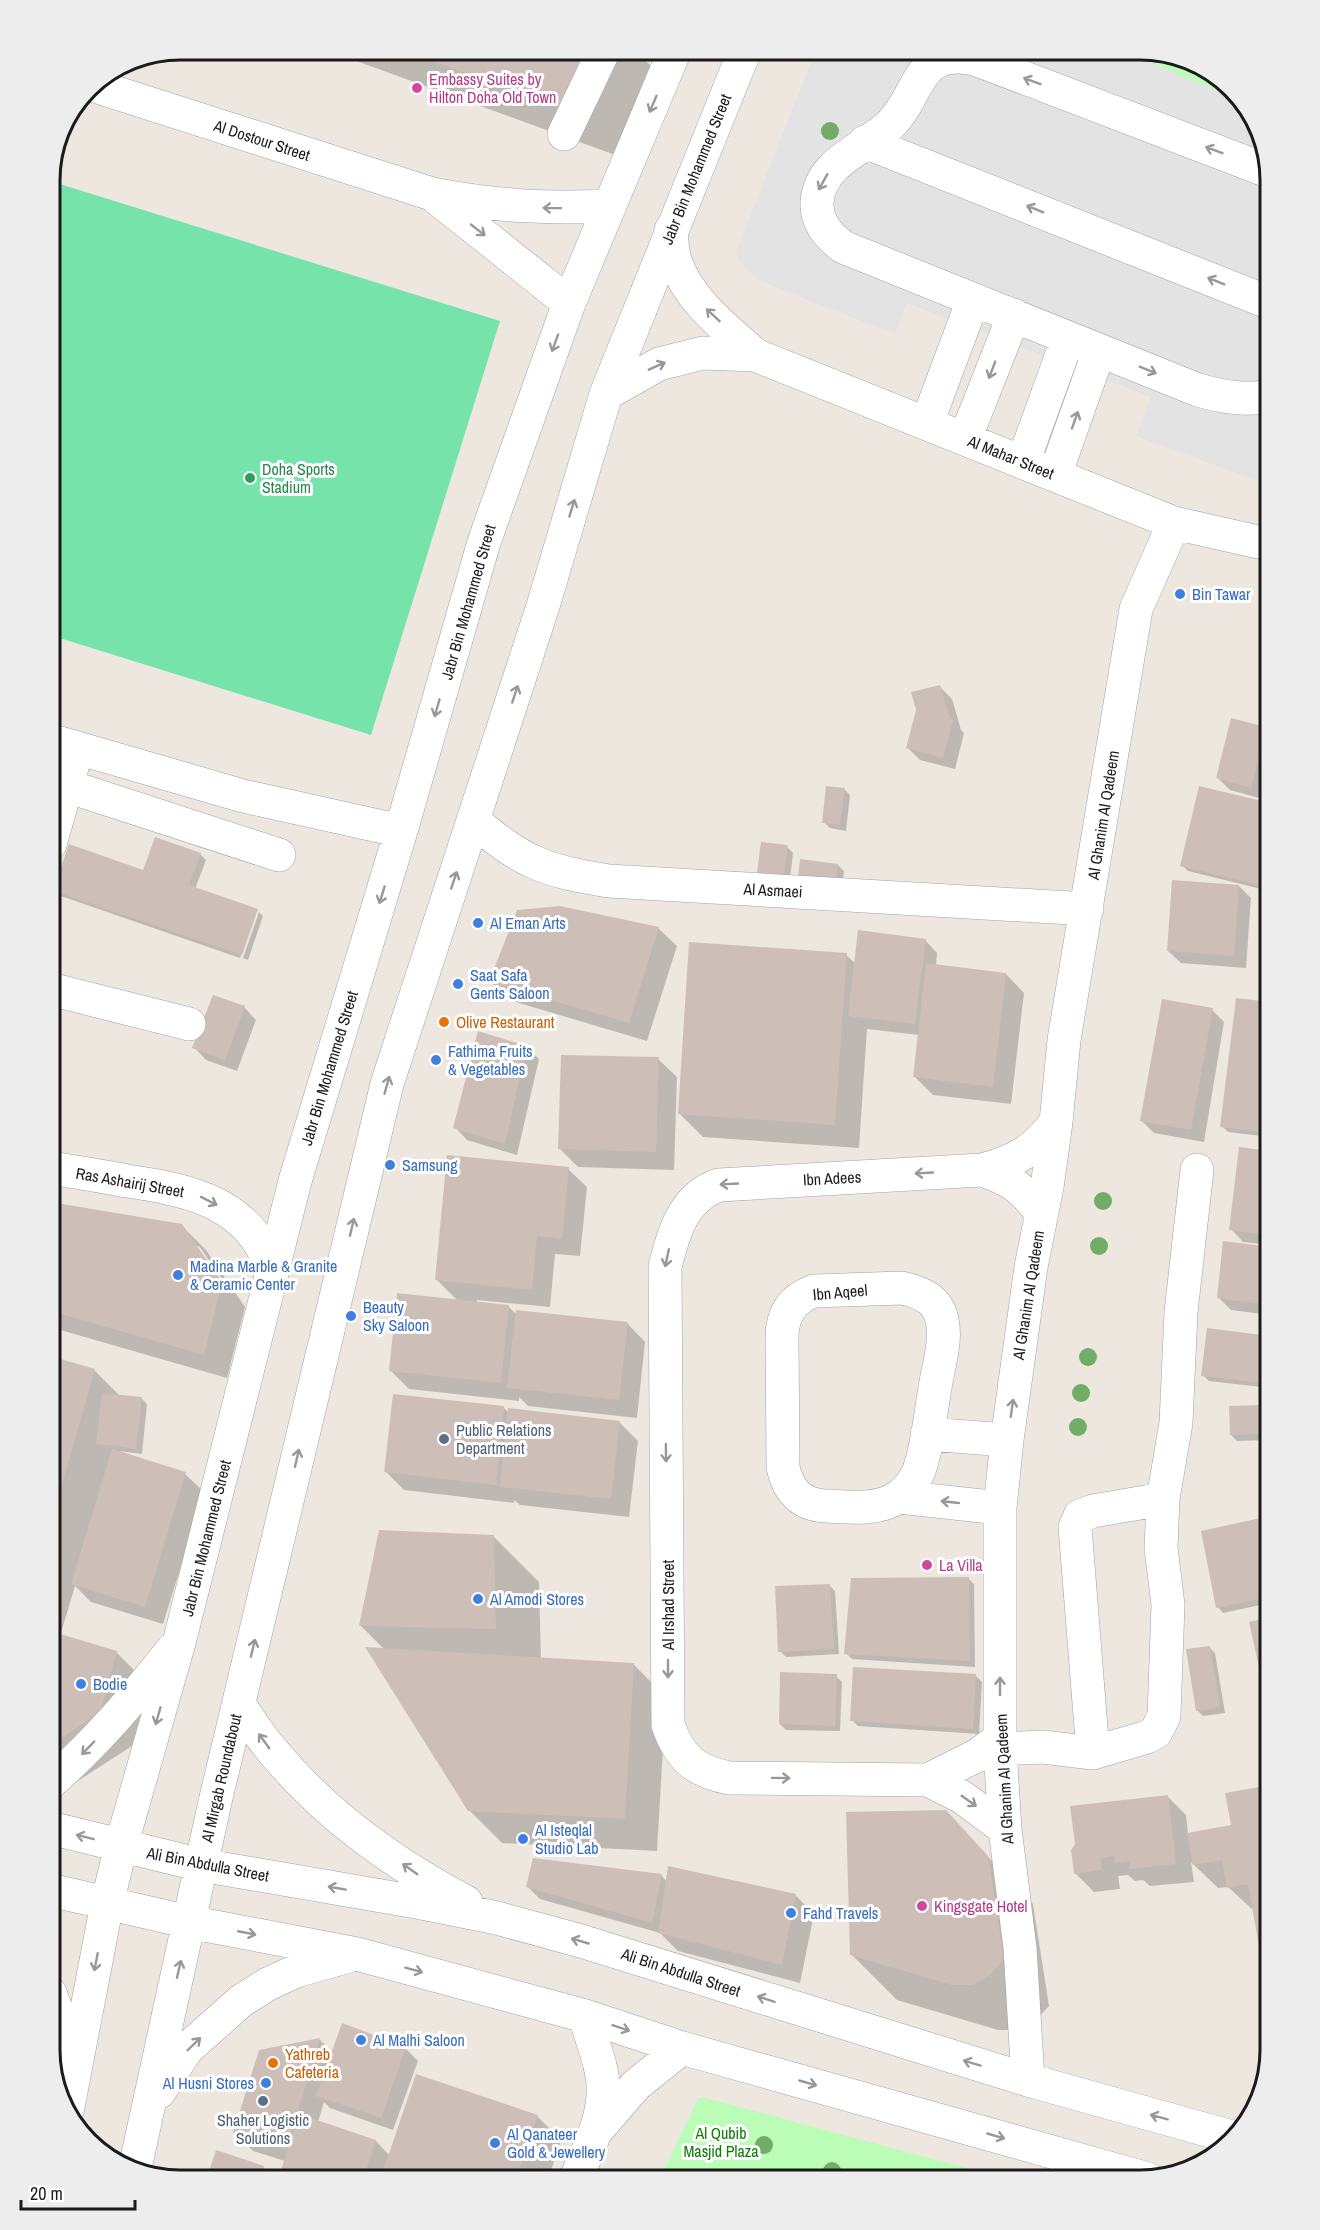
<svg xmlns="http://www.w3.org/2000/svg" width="1320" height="2230" viewBox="0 0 1320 2230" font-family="'Archivo Narrow',sans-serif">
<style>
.park{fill:#bbfdb7}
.pitch{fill:#76e4aa}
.parking{fill:#e3e3e3}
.shadow{fill:#0003;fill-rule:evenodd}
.building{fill:#cdbfb8}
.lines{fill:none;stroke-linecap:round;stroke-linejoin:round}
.minor-casing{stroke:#a2a2a2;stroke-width:34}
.minor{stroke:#fff;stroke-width:33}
.tree{fill:#71ad66}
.oneway{stroke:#989898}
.hotel-dot{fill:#d1479c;stroke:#fff;stroke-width:2}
.leisure-dot{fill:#2e9e5b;stroke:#fff;stroke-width:2}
.shop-dot{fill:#3f7fe0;stroke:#fff;stroke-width:2}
.food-dot{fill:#e8710a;stroke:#fff;stroke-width:2}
.service-dot{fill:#5c6f8a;stroke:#fff;stroke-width:2}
.labels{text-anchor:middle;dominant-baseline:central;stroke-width:6;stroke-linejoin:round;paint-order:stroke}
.hotel-label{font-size:16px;fill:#b23c85;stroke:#fff;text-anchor:start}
.street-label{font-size:16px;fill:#1b1b1b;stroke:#fff}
.leisure-label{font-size:16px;fill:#27864d;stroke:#fff;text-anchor:start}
.shop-label{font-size:16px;fill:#366cbe;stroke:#fff;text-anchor:start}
.food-label{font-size:16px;fill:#c56008;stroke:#fff;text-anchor:start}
.service-label{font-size:16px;fill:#4e5e75;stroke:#fff;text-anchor:start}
.park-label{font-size:16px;fill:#0a7e03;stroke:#fff}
.rim{fill:none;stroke:#1b1b1b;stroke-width:3}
</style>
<rect width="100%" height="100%" fill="#eee7df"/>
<!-- park -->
<path class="park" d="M1119 50H1149L1213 72 1234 97Z
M702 2097 1011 2180H659L698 2099Z"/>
<!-- pitch -->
<path class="pitch" d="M50 181 500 321 371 735 50 635Z"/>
<!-- parking -->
<path class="parking" d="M801 50H1119L1234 97 1257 123 1270 180V458L1261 482 1136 436 1151 397 907 303 895 334 787 292 760 280 747 270 738 259 736 252 814 55Z"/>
<!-- shadow -->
<path class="shadow" d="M326 50H635L654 69 618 156Z
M939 686 952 699 961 730 964 733 955 769 920 760 908 748Z
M1265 728 1270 733V769L1263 799 1230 790 1218 778Z
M1200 788 1270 805V867L1265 890 1188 871 1182 865Z
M844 789 850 795 846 831 830 828 824 822Z
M787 847 793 853 789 888 764 885Z
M200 854 206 860 195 889 258 912H256L240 958 61 896 55 890 144 872Z
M838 865 844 871 842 887 806 882Z
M1239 886 1251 898 1246 968 1181 963 1168 951Z
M259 912 263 916 248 960 243 958Z
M658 928 677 946 647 1041 509 1000 491 982Z
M925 940 937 953 936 965 1006 974 1024 993 1011 1104 933 1095 914 1076 919 1035 867 1029 859 1148 703 1137 679 1113 846 955 856 964Z
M1237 1000 1270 1003V1137L1228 1132 1222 1126Z
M244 1007 256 1020 237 1071 206 1060 194 1047Z
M1212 1010 1224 1022 1204 1142 1154 1133 1142 1121Z
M527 1047 539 1059 517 1155 467 1140 455 1127Z
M658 1059 677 1077 674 1170 578 1167 560 1149Z
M1241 1149 1270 1152V1245L1243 1242 1231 1229Z
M568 1169 587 1187 580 1256 555 1254 550 1307 477 1300 476 1303 508 1306 517 1315 627 1323 645 1342 637 1418 528 1406 519 1397V1401L409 1389 390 1370 458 1301 436 1279Z
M50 1203 181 1225 206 1250 245 1307 227 1378 50 1327ZM195 1246H199L228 1287 225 1289Z
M1225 1243 1270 1249V1315L1231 1310 1218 1297Z
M1208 1330 1270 1337V1388L1209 1381 1203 1375Z
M50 1358 95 1371 120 1396 142 1399 147 1404 142 1454 119 1451 185 1474 204 1492 163 1624 91 1602 75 1586 60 1636 116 1652 149 1685 132 1746 50 1799Z
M1261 1407 1267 1413V1440L1237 1441 1231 1435Z
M504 1408 509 1413 619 1422 638 1441 629 1517 520 1505 514 1500V1503L404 1490 386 1472Z
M1270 1518V1603L1223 1613 1218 1607 1203 1532Z
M493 1536 539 1582 541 1659 634 1665 666 1697 657 1851 502 1843 469 1810 385 1650 361 1626Z
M968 1578 974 1584 975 1667 852 1659 846 1653Z
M829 1585 835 1591 839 1654 786 1657 780 1651Z
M1270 1619V1702L1267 1698 1251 1623Z
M1209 1647 1215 1653 1225 1713 1203 1716 1197 1710Z
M836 1676 842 1682 840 1731 786 1730 780 1724Z
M976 1676 982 1682 979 1734 858 1726 852 1720Z
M1270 1787V2001L1254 1911 1228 1887 1218 1888 1191 1862 1194 1882 1150 1886 1143 1880 1135 1881 1128 1875 1118 1876 1120 1889 1094 1892 1075 1873 1167 1796 1186 1815 1188 1834 1232 1826 1227 1795Z
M945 1812 1033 1904 1049 2006 1036 2020 1019 2030H998L897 2000 851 1954Z
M661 1875 667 1882 795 1895 814 1914 800 1983 678 1951 660 1933 540 1899 528 1887Z
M320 2040 333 2053 405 2048 418 2061 393 2130 330 2108 324 2102 318 2122 376 2141 390 2156 537 2116 561 2140 548 2180H290L282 2172 285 2161 253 2151 235 2133 260 2051Z
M217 2152 263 2167 276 2180H207Z"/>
<!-- building -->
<path class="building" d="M403 50H598L572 112Z
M940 685 950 718 953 720 943 758 906 748 916 710 911 692Z
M1231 718 1266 727 1251 788 1216 778Z
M826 786 845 788 840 825 822 823Z
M1199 786 1270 803V839L1259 885 1180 866Z
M155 837 201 853 189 885 258 909 242 955 53 891 69 844 143 870Z
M761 842 788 845 783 883 756 880Z
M800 859 838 864 836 882 798 877Z
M1172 880 1239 885 1234 956 1167 951Z
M560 906 659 927 629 1023 489 982 517 910Z
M858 930 926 939 915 1024 848 1016Z
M689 942 847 953 835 1125 678 1114Z
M926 963 1006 973 993 1087 913 1077Z
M213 995 245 1006 225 1060 192 1048Z
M1236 998 1270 1002V1133L1220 1127Z
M1162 999 1213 1008 1191 1130 1140 1121Z
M478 1031 527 1046 505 1144 453 1128Z
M561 1055 659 1057 656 1152 558 1149Z
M1239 1147 1270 1151V1235L1229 1230Z
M447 1155 569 1167 562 1239 537 1236 532 1290 435 1280Z
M50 1202 182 1224 222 1282 204 1355 50 1311Z
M1223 1241 1270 1247V1305L1217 1298Z
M397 1293 509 1305 501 1383 389 1371Z
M516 1310 628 1322 619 1400 507 1388Z
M1207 1328 1270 1336V1384L1201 1376Z
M50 1356 95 1369 50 1526Z
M102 1393 142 1397 136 1449 96 1444Z
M393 1394 504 1406 496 1485 384 1472Z
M1262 1405V1434L1230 1435 1229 1406Z
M508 1408 620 1421 611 1499 500 1487Z
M112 1449 186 1472 145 1607 71 1584Z
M1270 1516V1597L1216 1608 1201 1531Z
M379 1530 494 1535 496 1629 359 1626Z
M969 1577 970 1661 844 1654 851 1578Z
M830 1584 834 1649 778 1652 775 1586Z
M1270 1617V1698L1266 1699 1249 1622Z
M50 1631 117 1651 100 1713 50 1745Z
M1210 1646 1220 1707 1196 1711 1186 1649Z
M365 1647 634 1663 625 1819 468 1811Z
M853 1667 976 1674 973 1729 850 1721Z
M780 1672 837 1674 835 1726 779 1724Z
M1270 1785V2003H1269L1248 1884 1227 1888 1222 1860 1193 1865 1187 1833 1231 1825 1225 1793Z
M1168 1795 1176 1864 1130 1869V1861L1115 1863 1114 1856 1101 1858 1102 1870 1074 1874 1071 1850 1075 1844 1070 1806Z
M946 1810 988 1856 1004 1959 990 1975 972 1985H952L850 1955 846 1812Z
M533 1858 662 1874 652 1923 526 1887Z
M668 1866 796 1894 782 1965 658 1933Z
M342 2023 406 2047 381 2118 316 2096Z
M320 2038 286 2150 233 2133 259 2050Z
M416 2074 538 2115 516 2180H380Z
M299 2114 376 2140 363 2180H303L280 2173Z
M216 2150 264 2166 259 2180H206Z"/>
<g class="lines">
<defs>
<path id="minor" d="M92 85 432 194C494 206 547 209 610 206
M564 134 604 50
M865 142 1270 303
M1268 171 975 59C915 47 922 93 890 125 864 150 820 161 817 202 816 222 828 236 843 247L1198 390C1223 397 1245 401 1270 396
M438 199 569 303
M671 230C672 240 672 253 676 263 690 302 726 328 755 355
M606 394 659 364 703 353 755 355 1174 523 1258 542 1270 543
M927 423 973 300
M965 439 1014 315
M1023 462 1068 338
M1055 475 1099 351
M50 740 243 796 401 831
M67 786 279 855
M474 821C493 837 513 853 536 863 559 873 585 877 609 881L1087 909
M50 844 73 764
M50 989 189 1024
M50 1168C75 1172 101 1176 127 1181 181 1189 240 1199 266 1255 270 1262 270 1273 271 1282
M982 1170C1011 1180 1023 1188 1041 1213
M902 1288C920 1292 938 1299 942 1320 947 1341 938 1367 935 1388 930 1416 928 1447 918 1473 914 1482 906 1492 898 1497 878 1511 849 1507 826 1506 801 1505 788 1491 783 1467L782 1338C782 1314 792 1299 814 1291Z
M927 1434 1007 1440
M899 1497 1000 1508
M239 1704C249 1719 259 1735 271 1749 323 1813 394 1864 466 1902
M1000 1749 1043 1747 1093 1753 1147 1737 1156 1732 1164 1716 1168 1605 1161 1548 1163 1499 1176 1423 1181 1312 1197 1170
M1093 1753 1075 1527 1080 1516 1093 1511 1163 1499
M928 1780 978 1755 1000 1738
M50 1783C97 1742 133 1699 172 1650
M50 1828 201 1865 422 1903 497 1918 581 1941 1028 2080 1232 2137
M1005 1829 962 1797 928 1780 729 1778C694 1771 680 1758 668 1725L665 1267C673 1234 683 1197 719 1185L982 1170C1016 1161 1035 1150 1056 1122
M50 1890 189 1922 357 1954 585 2016 682 2048 1148 2179
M50 1993 60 2020 70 2068
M1028 2080 1020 1948 1005 1829 1000 1749V1508L1007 1440 1031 1267 1047 1187 1056 1122 1064 1040 1136 609 1174 523
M159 2092 187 2049 241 2001 268 1984 296 1971 349 1956
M67 2112 107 1904 121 1846 180 1639 295 1181 401 831 484 542 569 303 675 50
M597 2130 636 2085 682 2048
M135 2168 215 1802 387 1084 543 606 606 394 745 50
M575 2180C590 2146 610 2108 601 2070 597 2052 590 2034 585 2016"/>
</defs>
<!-- minor casing -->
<use href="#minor" class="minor-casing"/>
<!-- minor -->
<use href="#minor" class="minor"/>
</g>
<!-- trees -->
<g class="tree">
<circle cx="830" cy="131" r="9"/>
<circle cx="1103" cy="1201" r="9"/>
<circle cx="1099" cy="1246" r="9"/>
<circle cx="1088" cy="1357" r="9"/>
<circle cx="1081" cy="1393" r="9"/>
<circle cx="1078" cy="1427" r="9"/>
<circle cx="764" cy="2145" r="9"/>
<circle cx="832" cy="2171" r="9"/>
</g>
<!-- one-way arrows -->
<defs><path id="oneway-shaft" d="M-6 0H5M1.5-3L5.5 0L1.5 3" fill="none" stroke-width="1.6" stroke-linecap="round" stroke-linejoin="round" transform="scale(1.5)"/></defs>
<g class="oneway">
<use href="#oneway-shaft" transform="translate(1032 81) rotate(-159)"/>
<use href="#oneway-shaft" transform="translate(653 104) rotate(113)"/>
<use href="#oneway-shaft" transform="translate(1214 150) rotate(-159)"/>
<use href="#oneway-shaft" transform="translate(823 182) rotate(119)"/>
<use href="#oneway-shaft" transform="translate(552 208) rotate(-179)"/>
<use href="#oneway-shaft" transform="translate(1035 209) rotate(-158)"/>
<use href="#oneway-shaft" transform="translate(478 230) rotate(38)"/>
<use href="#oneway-shaft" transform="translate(1216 281) rotate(-158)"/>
<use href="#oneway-shaft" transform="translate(713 315) rotate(-137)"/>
<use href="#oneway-shaft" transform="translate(555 343) rotate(110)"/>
<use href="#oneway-shaft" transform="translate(657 366) rotate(-24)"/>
<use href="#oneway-shaft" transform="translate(992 370) rotate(111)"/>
<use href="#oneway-shaft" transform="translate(1148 370) rotate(22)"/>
<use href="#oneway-shaft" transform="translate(1075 420) rotate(-70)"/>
<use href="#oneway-shaft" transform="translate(572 508) rotate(-73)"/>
<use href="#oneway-shaft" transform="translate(515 694) rotate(-72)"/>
<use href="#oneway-shaft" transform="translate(437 708) rotate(106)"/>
<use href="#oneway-shaft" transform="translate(454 880) rotate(-72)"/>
<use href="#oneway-shaft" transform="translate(382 895) rotate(107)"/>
<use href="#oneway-shaft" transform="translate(387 1085) rotate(-74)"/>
<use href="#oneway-shaft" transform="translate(924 1173) rotate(177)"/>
<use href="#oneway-shaft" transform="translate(729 1184) rotate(177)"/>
<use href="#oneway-shaft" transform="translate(209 1201) rotate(27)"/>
<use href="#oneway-shaft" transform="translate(352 1227) rotate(-77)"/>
<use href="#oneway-shaft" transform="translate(667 1258) rotate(102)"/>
<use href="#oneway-shaft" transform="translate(1012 1408) rotate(-82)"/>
<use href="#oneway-shaft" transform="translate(666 1453) rotate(89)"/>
<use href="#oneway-shaft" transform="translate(297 1458) rotate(-77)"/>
<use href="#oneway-shaft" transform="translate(950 1502) rotate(-174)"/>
<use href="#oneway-shaft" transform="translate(253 1648) rotate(-76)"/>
<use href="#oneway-shaft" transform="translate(668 1669) rotate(90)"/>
<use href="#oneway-shaft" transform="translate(1000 1686) rotate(-90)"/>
<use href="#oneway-shaft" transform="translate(158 1716) rotate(106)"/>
<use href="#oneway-shaft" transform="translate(264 1741) rotate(-126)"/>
<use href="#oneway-shaft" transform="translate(88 1748) rotate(134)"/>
<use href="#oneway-shaft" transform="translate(781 1778) rotate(1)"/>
<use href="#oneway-shaft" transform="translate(969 1801) rotate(35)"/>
<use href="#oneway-shaft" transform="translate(85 1837) rotate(-166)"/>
<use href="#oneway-shaft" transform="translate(410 1869) rotate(-145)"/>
<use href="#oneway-shaft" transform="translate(337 1888) rotate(-170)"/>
<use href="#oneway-shaft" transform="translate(247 1933) rotate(11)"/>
<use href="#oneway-shaft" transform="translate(580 1941) rotate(-164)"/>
<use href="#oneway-shaft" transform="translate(96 1962) rotate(101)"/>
<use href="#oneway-shaft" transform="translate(179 1969) rotate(-77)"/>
<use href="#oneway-shaft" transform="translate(414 1970) rotate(15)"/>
<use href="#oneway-shaft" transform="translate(766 1999) rotate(-162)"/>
<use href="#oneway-shaft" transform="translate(621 2028) rotate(18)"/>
<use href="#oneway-shaft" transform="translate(194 2044) rotate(-44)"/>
<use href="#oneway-shaft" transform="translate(972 2063) rotate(-163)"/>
<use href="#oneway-shaft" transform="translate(808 2083) rotate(16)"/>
<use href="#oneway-shaft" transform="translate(1159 2117) rotate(-165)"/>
<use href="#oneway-shaft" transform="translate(996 2136) rotate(16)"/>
</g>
<!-- markers -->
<g class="hotel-dot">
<circle cx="417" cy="88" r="6"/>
<circle cx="927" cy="1565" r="6"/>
<circle cx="922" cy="1906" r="6"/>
</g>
<circle class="leisure-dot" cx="250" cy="478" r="6"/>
<g class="shop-dot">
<circle cx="1180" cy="594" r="6"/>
<circle cx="478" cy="923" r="6"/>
<circle cx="458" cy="984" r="6"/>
<circle cx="436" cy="1060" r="6"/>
<circle cx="390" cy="1165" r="6"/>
<circle cx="178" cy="1275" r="6"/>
<circle cx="351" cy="1316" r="6"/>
<circle cx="478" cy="1599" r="6"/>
<circle cx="81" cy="1684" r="6"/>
<circle cx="523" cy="1839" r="6"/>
<circle cx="791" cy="1913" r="6"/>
<circle cx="361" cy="2040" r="6"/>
<circle cx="266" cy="2083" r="6"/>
<circle cx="495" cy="2143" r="6"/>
</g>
<g class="food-dot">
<circle cx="444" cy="1022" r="6"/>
<circle cx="273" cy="2063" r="6"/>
</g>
<g class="service-dot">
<circle cx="444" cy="1439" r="6"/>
<circle cx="263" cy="2101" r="6"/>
</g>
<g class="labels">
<!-- hotel labels -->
<g class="hotel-label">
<text x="429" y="79">Embassy Suites by<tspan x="429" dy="18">Hilton Doha Old Town</tspan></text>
<text x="939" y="1565">La Villa</text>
<text x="934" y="1906">Kingsgate Hotel</text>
</g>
<!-- street labels -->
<g class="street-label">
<text transform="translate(262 140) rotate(18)">Al Dostour Street</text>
<text transform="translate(696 169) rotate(-68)">Jabr Bin Mohammed Street</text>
<text transform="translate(1011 457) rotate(22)">Al Mahar Street</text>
<text transform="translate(468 602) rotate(-74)">Jabr Bin Mohammed Street</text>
<text transform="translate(1103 815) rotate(-81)">Al Ghanim Al Qadeem</text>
<text transform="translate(773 890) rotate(3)">Al Asmaei</text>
<text transform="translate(329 1068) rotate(-73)">Jabr Bin Mohammed Street</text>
<text transform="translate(832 1178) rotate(-3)">Ibn Adees</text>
<text transform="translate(130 1182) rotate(10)">Ras Ashairij Street</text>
<text transform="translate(840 1292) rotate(-5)">Ibn Aqeel</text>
<text transform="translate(1028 1295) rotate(-81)">Al Ghanim Al Qadeem</text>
<text transform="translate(206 1538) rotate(-76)">Jabr Bin Mohammed Street</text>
<text transform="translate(668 1605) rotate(-90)">Al Irshad Street</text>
<text transform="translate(221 1778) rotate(-77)">Al Mirgab Roundabout</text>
<text transform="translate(1004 1779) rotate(-93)">Al Ghanim Al Qadeem</text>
<text transform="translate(208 1864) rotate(11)">Ali Bin Abdulla Street</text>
<text transform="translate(681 1972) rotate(18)">Ali Bin Abdulla Street</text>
</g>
<!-- leisure labels -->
<g class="leisure-label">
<text x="262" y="469">Doha Sports<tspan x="262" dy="18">Stadium</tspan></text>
</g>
<!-- shop labels -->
<g class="shop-label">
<text x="1192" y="594">Bin Tawar</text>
<text x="490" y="923">Al Eman Arts</text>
<text x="470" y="975">Saat Safa<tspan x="470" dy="18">Gents Saloon</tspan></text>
<text x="448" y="1051">Fathima Fruits<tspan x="448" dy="18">&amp; Vegetables</tspan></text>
<text x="402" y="1165">Samsung</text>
<text x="190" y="1266">Madina Marble &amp; Granite<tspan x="190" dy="18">&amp; Ceramic Center</tspan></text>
<text x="363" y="1307">Beauty<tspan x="363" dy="18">Sky Saloon</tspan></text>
<text x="490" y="1599">Al Amodi Stores</text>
<text x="93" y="1684">Bodie</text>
<text x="535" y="1830">Al Isteqlal<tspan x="535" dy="18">Studio Lab</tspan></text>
<text x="803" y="1913">Fahd Travels</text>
<text x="373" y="2040">Al Malhi Saloon</text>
<text x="254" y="2083" text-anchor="end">Al Husni Stores</text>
<text x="507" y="2134">Al Qanateer<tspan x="507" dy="18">Gold &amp; Jewellery</tspan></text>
</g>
<!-- food labels -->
<g class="food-label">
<text x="456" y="1022">Olive Restaurant</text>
<text x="285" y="2054">Yathreb<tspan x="285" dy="18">Cafeteria</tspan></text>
</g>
<!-- service labels -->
<g class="service-label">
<text x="456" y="1430">Public Relations<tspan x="456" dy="18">Department</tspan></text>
<text x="263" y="2120" text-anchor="middle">Shaher Logistic<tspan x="263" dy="18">Solutions</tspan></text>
</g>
<!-- park labels -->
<g class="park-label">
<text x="721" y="2133">Al Qubib<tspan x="721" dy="18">Masjid Plaza</tspan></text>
</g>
</g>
<!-- crop -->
<path d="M0 0H1320V2230H0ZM180 60H1140A120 120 0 0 1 1260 180V2050A120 120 0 0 1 1140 2170H180A120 120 0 0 1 60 2050V180A120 120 0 0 1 180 60Z" fill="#ededed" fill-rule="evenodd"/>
<path class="rim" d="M180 60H1140A120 120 0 0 1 1260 180V2050A120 120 0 0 1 1140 2170H180A120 120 0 0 1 60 2050V180A120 120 0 0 1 180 60Z"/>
<!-- scale -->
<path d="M21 2200v9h114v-9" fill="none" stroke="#1b1b1b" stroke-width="3"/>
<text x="30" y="2200" font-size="18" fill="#1b1b1b" stroke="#ffffff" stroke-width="4.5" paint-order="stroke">20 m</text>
</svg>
